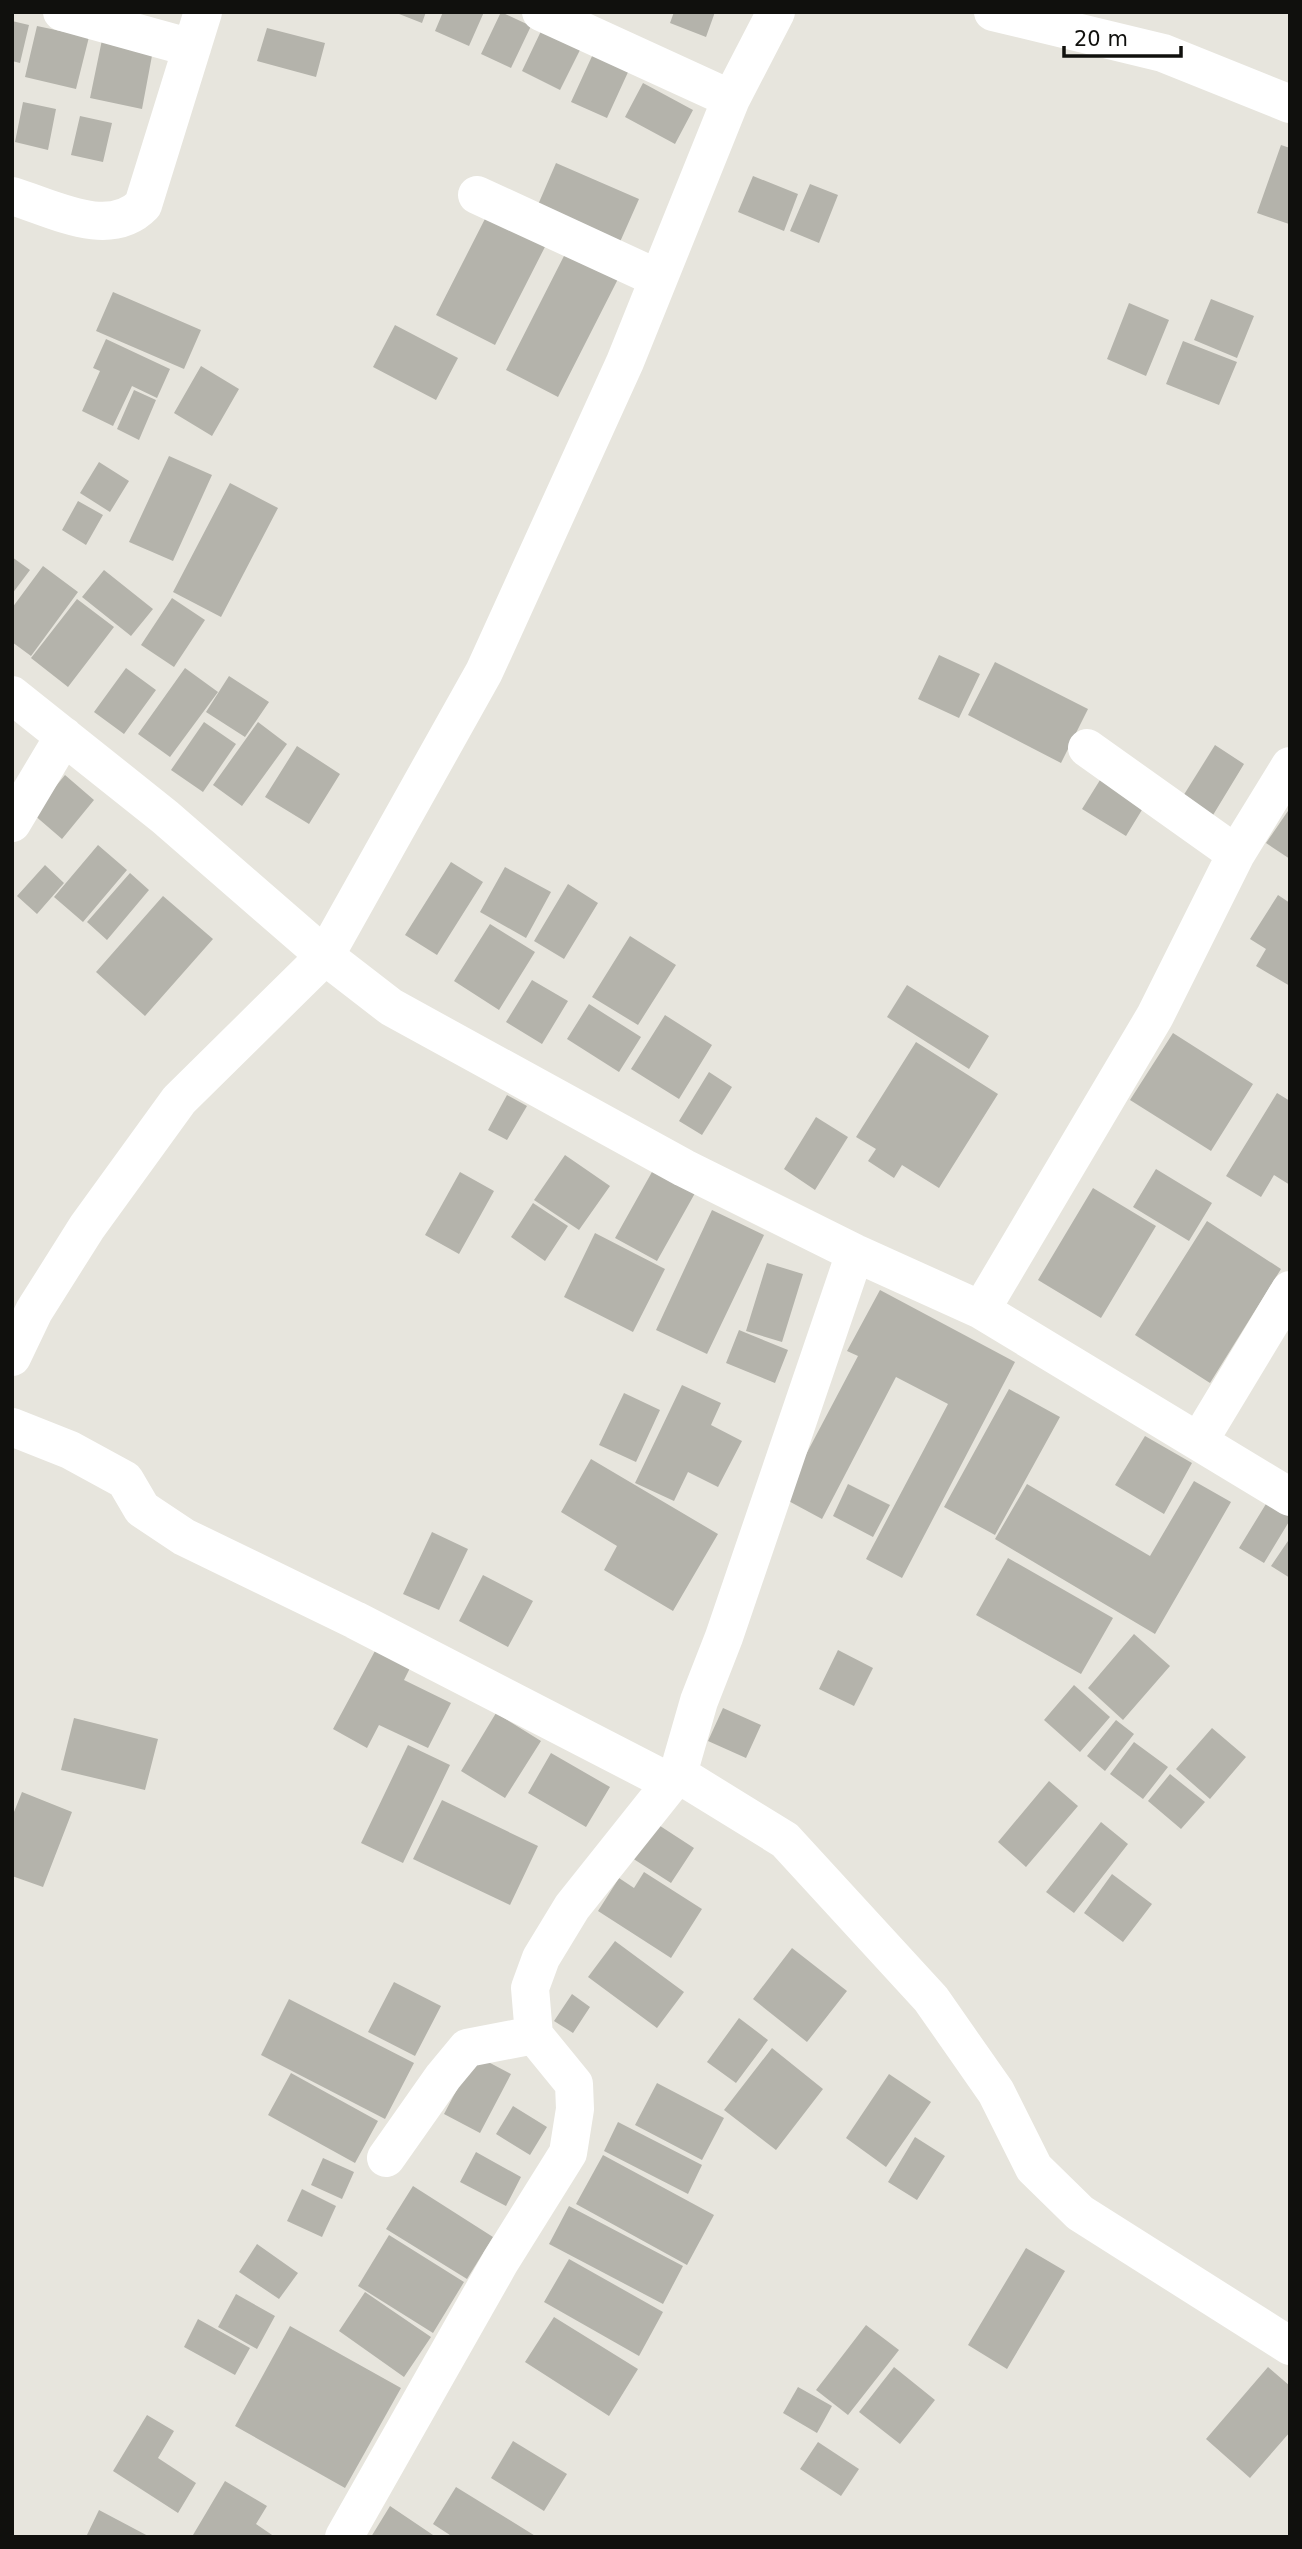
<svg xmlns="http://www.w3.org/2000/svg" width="1302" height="2549" viewBox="0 0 1302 2549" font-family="'DejaVu Sans',sans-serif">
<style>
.building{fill:#b4b3ab}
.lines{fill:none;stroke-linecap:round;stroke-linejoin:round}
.minor{stroke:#fff;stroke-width:38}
</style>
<rect width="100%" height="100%" fill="#e7e5dd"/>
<!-- building -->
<path class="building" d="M394 12H426L422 23Z
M443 12H484L469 46 435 31Z
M501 12 531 26 511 68 481 54Z
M674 12H715L706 37 670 23Z
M12 21 29 25 20 63 12 61Z
M37 26 89 37 76 89 25 77Z
M267 28 325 43 316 77 257 61Z
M542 29 581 48 560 90 522 71Z
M103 35 154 45 142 109 90 98Z
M593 54 629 70 607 118 571 102Z
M643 83 693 110 675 144 625 117Z
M23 102 56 109 48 150 15 142Z
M80 116 112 123 103 162 71 155Z
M1281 145 1290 148 1289 224 1257 213Z
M556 163 639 199 616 251 534 214Z
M753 176 798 194 784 231 738 212Z
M810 184 838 195 819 243 790 231Z
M490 209 549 239 495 345 436 315Z
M566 252 618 279 558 397 506 370Z
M113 292 201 330 184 369 96 331Z
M1211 299 1254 316 1237 358 1194 340Z
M1129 303 1169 320 1146 376 1107 359Z
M395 325 458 358 436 400 373 367Z
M106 339 170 369 157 398 132 386 113 426 82 411 100 371 93 368Z
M1183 341 1237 362 1219 405 1166 384Z
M201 366 239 389 212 436 174 413Z
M134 390 156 400 139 440 117 429Z
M169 456 212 475 173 561 129 542Z
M99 462 129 481 110 512 80 493Z
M230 483 278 508 221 617 173 592Z
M78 501 103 515 86 545 62 530Z
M12 557 30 570 12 594Z
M43 566 78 592 31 656 12 642V608Z
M104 570 153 609 131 636 82 597Z
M172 598 205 620 174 667 141 645Z
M77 599 114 627 68 687 31 658Z
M939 655 980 674 959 718 918 699Z
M995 662 1088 709 1061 763 968 715Z
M126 668 156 690 124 734 94 712Z
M185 668 218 692 170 757 138 734Z
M229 676 269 702 245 737 206 712Z
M204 722 236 744 203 792 171 770Z
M258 722 287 744 242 806 213 785Z
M1215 745 1244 764 1210 820 1180 801Z
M297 746 340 774 309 824 265 797Z
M1105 772 1148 800 1126 836 1082 809Z
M65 775 94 800 62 839 33 814Z
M1290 808V859L1266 843Z
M98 845 127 870 83 922 54 897Z
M451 862 483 882 437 955 405 935Z
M45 865 64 883 37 914 17 896Z
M505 867 551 892 526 938 480 912Z
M130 873 149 890 107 940 87 922Z
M568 884 598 903 564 959 534 941Z
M1278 895 1290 903V986L1256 966 1266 949 1250 939Z
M163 896 213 939 145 1016 96 972Z
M490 924 535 952 499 1010 454 981Z
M630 936 676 965 638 1025 592 997Z
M532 980 568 1001 542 1044 506 1022Z
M907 985 989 1036 969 1069 887 1017Z
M589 1004 641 1037 619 1072 567 1039Z
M665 1015 712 1045 679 1099 631 1069Z
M1173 1033 1253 1084 1211 1151 1130 1100Z
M916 1042 998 1094 939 1188 902 1165 894 1178 868 1161 876 1149 856 1137Z
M709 1072 732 1087 702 1135 679 1121Z
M1277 1093 1290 1101V1185L1274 1175 1261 1197 1226 1176Z
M507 1095 527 1106 507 1140 488 1130Z
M816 1117 848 1137 815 1190 784 1169Z
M565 1155 610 1186 579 1230 534 1200Z
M657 1163 699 1186 657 1261 615 1238Z
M1156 1169 1212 1203 1189 1241 1133 1207Z
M460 1172 494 1191 459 1254 425 1235Z
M1093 1188 1156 1226 1101 1318 1038 1280Z
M533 1203 568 1226 545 1261 511 1237Z
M712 1210 764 1235 707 1354 656 1330Z
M1207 1221 1281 1269 1210 1383 1135 1335Z
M595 1233 665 1269 633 1332 564 1297Z
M767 1263 803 1274 782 1342 746 1331Z
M880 1290 1015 1362 902 1578 866 1559 948 1404 896 1377 822 1519 783 1498 858 1356 847 1351Z
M739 1330 788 1350 775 1383 726 1363Z
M682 1385 721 1403 711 1425 742 1441 718 1487 688 1472 674 1501 635 1483Z
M1009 1389 1060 1417 995 1535 944 1507Z
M624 1393 660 1410 636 1462 599 1445Z
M1145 1436 1192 1463 1164 1514 1115 1485Z
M591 1459 718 1534 673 1611 604 1570 617 1546 561 1512Z
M1194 1481 1231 1502 1155 1634 995 1539 1027 1484 1150 1556Z
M848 1484 890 1505 873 1537 833 1516Z
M1269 1499 1290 1512V1520L1264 1563 1239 1548Z
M432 1532 468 1549 439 1610 403 1594Z
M1290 1538V1578L1271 1566Z
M1008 1558 1113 1618 1081 1674 976 1615Z
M483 1575 533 1601 508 1647 459 1621Z
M1134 1634 1170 1666 1123 1720 1088 1688Z
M376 1649 410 1668 404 1680 451 1703 428 1748 379 1725 367 1748 333 1729Z
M838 1650 873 1668 854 1706 819 1689Z
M1074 1685 1110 1717 1080 1752 1044 1720Z
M723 1708 761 1725 746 1758 708 1741Z
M496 1713 541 1741 505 1798 461 1771Z
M74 1718 158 1739 145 1790 61 1770Z
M1116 1720 1134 1734 1105 1771 1087 1756Z
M1212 1728 1246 1757 1210 1799 1176 1769Z
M1134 1742 1168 1767 1143 1799 1110 1774Z
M408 1745 450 1765 403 1863 361 1843Z
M551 1753 610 1787 586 1827 528 1793Z
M1170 1774 1205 1802 1181 1829 1148 1801Z
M1049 1781 1078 1806 1026 1867 998 1842Z
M22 1792 72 1812 43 1887 12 1876V1817Z
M442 1800 538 1846 510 1905 413 1859Z
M654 1822 694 1848 671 1883 632 1858Z
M1101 1822 1128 1844 1074 1913 1046 1892Z
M644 1872 702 1909 671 1958 598 1911 619 1878 634 1888Z
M1112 1874 1152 1904 1123 1942 1084 1913Z
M615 1941 684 1992 657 2028 588 1977Z
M792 1948 847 1991 807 2042 753 1999Z
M394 1982 441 2006 415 2056 368 2032Z
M572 1994 590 2007 573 2033 554 2021Z
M289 1999 414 2063 385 2119 261 2055Z
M739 2018 768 2040 736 2083 707 2062Z
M772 2048 823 2089 776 2150 724 2110Z
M475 2055 511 2074 480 2133 444 2114Z
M291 2073 378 2121 355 2163 268 2115Z
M889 2074 931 2102 886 2167 846 2138Z
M657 2083 724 2118 702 2160 635 2125Z
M513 2106 547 2127 530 2155 496 2134Z
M618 2122 702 2165 688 2194 604 2151Z
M915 2137 945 2156 917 2200 888 2182Z
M476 2152 521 2177 506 2206 460 2182Z
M603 2155 714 2215 687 2265 576 2204Z
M323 2158 354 2172 342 2199 311 2185Z
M413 2186 493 2237 467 2279 386 2229Z
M302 2189 336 2206 322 2237 287 2221Z
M569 2206 683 2266 663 2304 549 2244Z
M389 2235 464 2282 433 2333 358 2286Z
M257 2244 298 2273 279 2299 239 2272Z
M1026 2248 1065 2271 1007 2369 968 2345Z
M569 2259 663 2312 639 2356 544 2302Z
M365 2292 431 2337 404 2377 339 2331Z
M236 2294 275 2316 257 2349 218 2327Z
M554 2317 638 2369 609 2416 525 2362Z
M198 2319 250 2348 235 2375 184 2347Z
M866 2325 899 2350 848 2415 816 2390Z
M290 2326 401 2388 345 2488 235 2426Z
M894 2367 935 2400 900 2444 859 2412Z
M1268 2367 1290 2386V2432L1250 2478 1206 2439Z
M798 2387 832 2406 817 2433 783 2413Z
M147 2415 174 2431 158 2458 196 2483 178 2513 113 2471Z
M513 2441 567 2474 544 2511 491 2478Z
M818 2442 859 2469 841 2496 800 2469Z
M225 2481 267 2506 256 2524 275 2537 193 2535Z
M456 2487 537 2537H453L433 2524Z
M390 2506 436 2537H371Z
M99 2510 150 2537H86Z"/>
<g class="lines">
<!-- minor -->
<path class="minor" d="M62 12 192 48
M541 12 731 99
M993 12 1163 53 1290 104
M477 195 657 278
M12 196C52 208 109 240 143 205L203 12
M12 695 165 817 325 956 391 1007 684 1168 855 1253 981 1310 1290 1497
M1087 748 1236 854
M12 823 64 736
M981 1310 1155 1016 1236 854 1290 766
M12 1357 34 1311 87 1227 179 1100 325 956 484 672 625 362 731 99 776 12
M12 1427 70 1450 125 1480 142 1509 184 1537 355 1620 671 1783
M1199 1441 1290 1290
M678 1774 785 1840 931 1999 996 2092 1034 2168 1080 2213 1290 2346
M386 2158 443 2077 467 2048 534 2035
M344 2537 500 2262 568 2153 575 2109 574 2084 534 2035 530 1988 541 1958 572 1907 678 1774 699 1701 724 1637 855 1253"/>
</g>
<!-- border -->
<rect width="1302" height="2549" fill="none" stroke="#10100d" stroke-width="28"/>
<!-- scale -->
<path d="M1064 46v10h117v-10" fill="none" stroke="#10100d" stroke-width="3.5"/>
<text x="1074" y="46" font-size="21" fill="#10100d" stroke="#ffffff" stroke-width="5" paint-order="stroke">20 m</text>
</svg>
